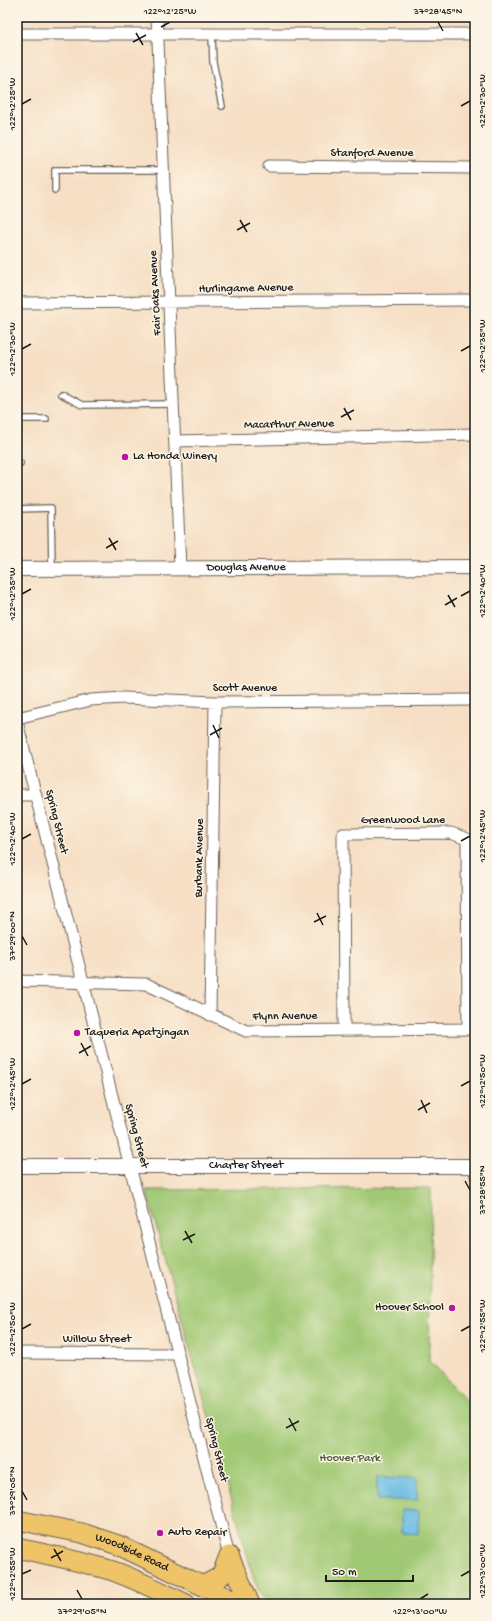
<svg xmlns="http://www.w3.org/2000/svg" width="492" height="1621" viewBox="0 0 492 1621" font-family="'Gochi Hand',sans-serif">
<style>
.green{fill:#a1c975;stroke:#5e7248}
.water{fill:#68bbe4;stroke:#426c80}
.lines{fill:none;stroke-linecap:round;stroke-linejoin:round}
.service-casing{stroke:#686057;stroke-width:8}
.minor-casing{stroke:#686057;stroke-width:13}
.tertiary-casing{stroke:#686057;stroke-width:16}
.trunk-casing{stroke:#686057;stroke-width:21}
.service{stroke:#fff;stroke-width:5.5}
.minor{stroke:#fff;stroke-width:11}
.tertiary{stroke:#fff;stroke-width:14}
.trunk{stroke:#efc469;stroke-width:19}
.ticks{fill:none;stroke:#1c1c1c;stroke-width:1.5}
.poi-dot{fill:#b5179e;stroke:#fcf5e5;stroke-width:1.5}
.labels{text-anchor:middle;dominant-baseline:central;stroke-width:3;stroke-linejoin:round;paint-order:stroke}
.street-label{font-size:12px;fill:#1c1c1c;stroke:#fcf5e5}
.poi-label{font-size:12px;fill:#1c1c1c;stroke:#fcf5e5;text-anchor:start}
.park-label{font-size:12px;fill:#4b593b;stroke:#fcf5e5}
.neatline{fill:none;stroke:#1c1c1c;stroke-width:1.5}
.ticks-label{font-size:10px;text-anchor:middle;fill:#1c1c1c}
</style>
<rect width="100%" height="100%" fill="#fcf5e5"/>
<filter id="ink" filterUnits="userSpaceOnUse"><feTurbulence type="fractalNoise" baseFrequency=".025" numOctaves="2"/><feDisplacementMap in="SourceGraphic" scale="8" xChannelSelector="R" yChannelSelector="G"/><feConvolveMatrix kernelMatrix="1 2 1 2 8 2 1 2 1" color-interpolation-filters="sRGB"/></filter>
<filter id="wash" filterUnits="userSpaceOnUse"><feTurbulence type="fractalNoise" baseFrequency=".012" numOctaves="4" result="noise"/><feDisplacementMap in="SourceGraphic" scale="16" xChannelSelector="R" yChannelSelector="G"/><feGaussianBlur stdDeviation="0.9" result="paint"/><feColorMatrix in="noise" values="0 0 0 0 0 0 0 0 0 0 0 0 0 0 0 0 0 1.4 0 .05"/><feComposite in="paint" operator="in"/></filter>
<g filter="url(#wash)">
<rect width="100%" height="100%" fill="#f6dfc4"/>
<!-- green -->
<path class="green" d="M431 1188 429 1360 475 1409V1604H270L261 1595 254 1580 146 1190Z"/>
<!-- water -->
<path class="water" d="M377 1477 417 1478V1500H377Z
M402 1510 419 1511 418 1534 402 1533Z"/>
</g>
<g filter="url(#ink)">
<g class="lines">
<defs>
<path id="service" d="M212 35 213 62 222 106
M55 190V170H163
M61 394 82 405 174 404
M17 419H46
M17 463H20
M17 509 51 508 52 568
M471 1166 475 1181"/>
<path id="minor" d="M157 17 180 568
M17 34H475
M269 166 475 168
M17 303 475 300
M176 441 475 434
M17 718 91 700 123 698 215 702 475 700
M17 722 229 1556
M17 795H36
M17 981 146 984 246 1031 474 1029
M210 1015 215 702
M344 1029 343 834 451 833 467 839 468 1029
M17 1353 178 1354"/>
<g id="tertiary">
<path id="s1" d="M17 569 475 567"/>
<path id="s2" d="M17 1166H475"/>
</g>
<g id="trunk">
<path id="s3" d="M17 1520 82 1533 118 1545 240 1604"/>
<path d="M17 1548C49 1555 81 1561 113 1571 138 1580 162 1592 186 1604"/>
<path d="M229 1556 250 1604"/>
<path d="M203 1586 221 1576 229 1556"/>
</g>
</defs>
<!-- service casing -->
<use href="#service" class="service-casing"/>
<!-- minor casing -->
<use href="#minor" class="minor-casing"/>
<!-- tertiary casing -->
<use href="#tertiary" class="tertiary-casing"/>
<!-- trunk casing -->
<use href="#trunk" class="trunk-casing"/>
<!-- service -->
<use href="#service" class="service"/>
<!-- minor -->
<use href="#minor" class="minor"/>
<!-- tertiary -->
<use href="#tertiary" class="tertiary"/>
<!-- trunk -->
<use href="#trunk" class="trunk"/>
</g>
</g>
<!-- ticks -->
<path class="ticks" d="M438 22 443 31M161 27 170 22M136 33 143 45M133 42 146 35M22 104 31 99M461 106 470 101M240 220 247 232M237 230 250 223M22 349 31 344M461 351 470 346M344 408 351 420M341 417 354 410M109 538 116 550M106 548 118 541M22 594 31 589M448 595 455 607M461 596 470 591M445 605 457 598M213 725 219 738M210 735 222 728M22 839 31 834M461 841 470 836M317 913 323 925M314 922 326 916M22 936 27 945M81 1043 88 1056M79 1053 91 1046M22 1084 31 1079M461 1086 470 1081M421 1100 427 1113M418 1110 430 1103M465 1181 470 1190M185 1231 192 1243M183 1240 195 1234M22 1329 31 1324M461 1331 470 1326M289 1418 296 1431M286 1428 299 1421M22 1491 27 1500M54 1549 61 1561M51 1558 63 1551M22 1574 31 1570M461 1576 470 1571M77 1590 82 1599M420 1599 428 1594"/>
<!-- markers -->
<g class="poi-dot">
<circle cx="125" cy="457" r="4"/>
<circle cx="77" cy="1033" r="4"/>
<circle cx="452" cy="1308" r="4"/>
<circle cx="160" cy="1533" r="4"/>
</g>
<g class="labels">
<!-- street labels -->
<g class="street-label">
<text x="372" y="154">Stanford Avenue</text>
<text transform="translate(246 289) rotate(-1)">Hurlingame Avenue</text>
<text transform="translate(156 293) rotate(-93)">Fair Oaks Avenue</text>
<text transform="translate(289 425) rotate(-1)">Macarthur Avenue</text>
<text stroke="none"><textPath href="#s1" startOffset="229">Douglas Avenue</textPath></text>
<text x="245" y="689">Scott Avenue</text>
<text x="403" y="821">Greenwood Lane</text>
<text transform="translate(56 822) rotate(76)">Spring Street</text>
<text transform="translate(200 858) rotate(-89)">Burbank Avenue</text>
<text transform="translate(285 1017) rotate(-1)">Flynn Avenue</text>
<text transform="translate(136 1136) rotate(75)">Spring Street</text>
<text stroke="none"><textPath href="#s2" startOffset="229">Charter Street</textPath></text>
<text x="97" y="1340">Willow Street</text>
<text transform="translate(216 1450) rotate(76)">Spring Street</text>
<text stroke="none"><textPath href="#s3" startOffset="120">Woodside Road</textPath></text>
</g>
<!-- poi labels -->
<g class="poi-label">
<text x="133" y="457">La Honda Winery</text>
<text x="85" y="1033">Taqueria Apatzingan</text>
<text x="444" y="1308" text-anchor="end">Hoover School</text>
<text x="168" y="1533">Auto Repair</text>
</g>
<!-- park labels -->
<g class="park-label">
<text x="350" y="1459">Hoover Park</text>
</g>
</g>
<!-- margin -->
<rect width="492" height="1621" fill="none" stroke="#fcf5e5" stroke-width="44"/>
<!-- scale -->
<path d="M326 1575v6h87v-6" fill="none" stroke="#1c1c1c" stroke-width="2"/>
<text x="332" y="1575" font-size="12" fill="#1c1c1c" stroke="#fcf5e5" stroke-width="3" paint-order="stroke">50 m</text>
<rect x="22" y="22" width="448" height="1577" class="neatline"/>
<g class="ticks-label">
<text x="170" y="14">122°12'25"W</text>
<text x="438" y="14">37°28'45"N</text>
<text transform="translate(481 101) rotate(-90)" y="4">122°12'30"W</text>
<text transform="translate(11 104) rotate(-90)" y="4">122°12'25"W</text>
<text transform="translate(481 346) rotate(-90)" y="4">122°12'35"W</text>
<text transform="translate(11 349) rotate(-90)" y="4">122°12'30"W</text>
<text transform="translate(481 591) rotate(-90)" y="4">122°12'40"W</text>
<text transform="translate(11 594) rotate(-90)" y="4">122°12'35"W</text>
<text transform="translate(481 836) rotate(-90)" y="4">122°12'45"W</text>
<text transform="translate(11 839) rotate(-90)" y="4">122°12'40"W</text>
<text transform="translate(11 936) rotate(-90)" y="4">37°29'00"N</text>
<text transform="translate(481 1081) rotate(-90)" y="4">122°12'50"W</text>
<text transform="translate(11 1084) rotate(-90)" y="4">122°12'45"W</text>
<text transform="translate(481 1190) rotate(-90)" y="4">37°28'55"N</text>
<text transform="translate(481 1326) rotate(-90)" y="4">122°12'55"W</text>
<text transform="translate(11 1329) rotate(-90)" y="4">122°12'50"W</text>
<text transform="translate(11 1491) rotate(-90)" y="4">37°29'05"N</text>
<text transform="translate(481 1571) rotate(-90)" y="4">122°13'00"W</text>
<text transform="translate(11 1574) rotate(-90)" y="4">122°12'55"W</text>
<text x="82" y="1614">37°29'05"N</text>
<text x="420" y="1614">122°13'00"W</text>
</g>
</svg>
